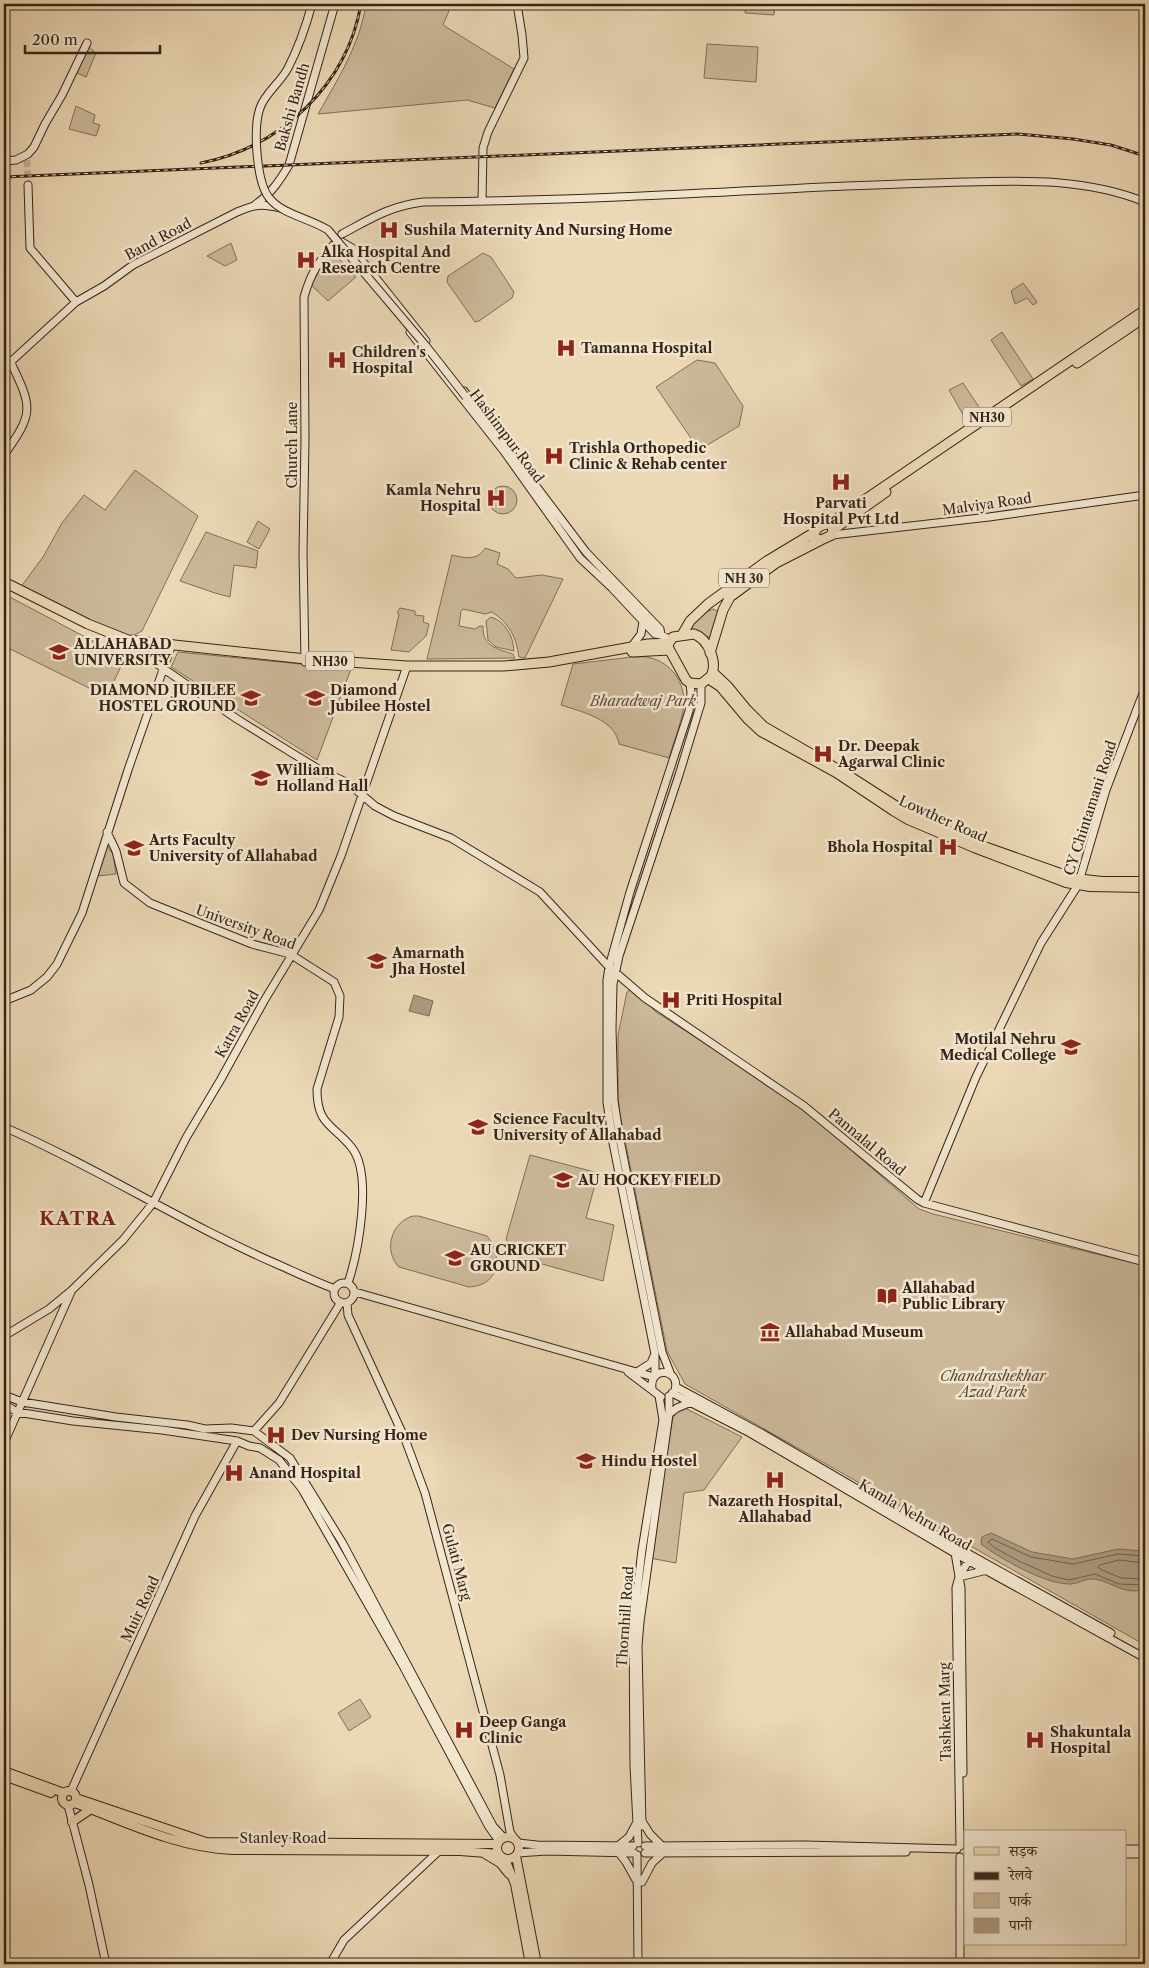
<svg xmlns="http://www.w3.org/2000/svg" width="1149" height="1968" viewBox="0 0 1149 1968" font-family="'Libre Caslon Text','Noto Serif Devanagari',serif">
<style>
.green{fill:#ccb99a;stroke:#806e5a}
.water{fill:#ad9b80;stroke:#7d6b57}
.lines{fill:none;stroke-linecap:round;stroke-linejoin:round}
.shore{stroke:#71604c;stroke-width:1}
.secondary-tunnel{stroke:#c7b496;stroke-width:7;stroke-dasharray:7 3.5;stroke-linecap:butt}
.secondary-casing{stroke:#352419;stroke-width:9}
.primary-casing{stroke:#352419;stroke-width:10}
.highway-casing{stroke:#352419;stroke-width:11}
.secondary{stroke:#f2e6cf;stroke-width:7}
.primary{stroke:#ebd8b5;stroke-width:8}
.highway{stroke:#ebd8b5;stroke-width:9}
.rail-casing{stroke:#352419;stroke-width:3}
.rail{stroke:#f2e6cf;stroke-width:1;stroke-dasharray:4;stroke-linecap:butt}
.secondary-bridge-casing{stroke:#352419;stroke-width:9;stroke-linecap:butt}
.secondary-bridge{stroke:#f2e6cf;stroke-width:7}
.labels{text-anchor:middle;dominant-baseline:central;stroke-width:5;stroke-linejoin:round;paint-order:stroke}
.shield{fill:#f2e6cf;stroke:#6e5e50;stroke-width:1}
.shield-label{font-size:12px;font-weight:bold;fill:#352419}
.street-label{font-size:14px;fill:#352419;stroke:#f2e6cf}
.poi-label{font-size:14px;font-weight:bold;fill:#352419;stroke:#f2e6cf;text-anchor:start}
.park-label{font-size:14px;font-style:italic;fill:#5b4939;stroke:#f2e6cf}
.district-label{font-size:19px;font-weight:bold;letter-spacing:1px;fill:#7a1f14;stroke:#f2e6cf}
</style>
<rect width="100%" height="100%" fill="#ebd8b5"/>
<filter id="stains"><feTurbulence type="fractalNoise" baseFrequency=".004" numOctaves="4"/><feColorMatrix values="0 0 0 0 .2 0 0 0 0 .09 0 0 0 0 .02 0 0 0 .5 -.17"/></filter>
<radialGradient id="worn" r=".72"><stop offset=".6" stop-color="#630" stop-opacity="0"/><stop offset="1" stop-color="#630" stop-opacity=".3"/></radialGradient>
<!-- green -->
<path class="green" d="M366 4H452L443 25 514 69 495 108 467 100 318 114C338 79 360 44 366 4Z
M746 4H775L774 15 745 13Z
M707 44 758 47 756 82 704 78Z
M87 45 96 53 86 77 75 72Z
M76 106 95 115 93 123 100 125 96 136 69 129Z
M231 243 237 260 225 266 207 256Z
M332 251 356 277 328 301 311 285Z
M483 253 491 257 514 292 512 298 479 321 475 322 447 282 448 276Z
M1023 283 1037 302 1033 305 1027 298 1015 304 1011 291Z
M1002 332 1033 379 1021 386 991 340Z
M697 360 715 363 743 406 739 426 699 450 656 387Z
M963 383 979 407 965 418 949 390Z
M135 470 198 516 142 631 134 635 122 636 20 588 43 557 62 523 84 495 105 510Z
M489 500a14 14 0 1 1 28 0a14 14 0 1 1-28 0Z
M258 521 270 529 259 549 247 542Z
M206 532 258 551 256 568 234 565 230 597 215 593 180 581Z
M485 548 500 553 497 564 508 569 516 578 542 575 563 579 525 658 519 657C516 637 510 624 492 612L485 614 463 609 461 611 459 626 475 629 480 626H483C482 646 497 649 513 654L515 658 427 659 452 555C465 558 478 561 485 548Z
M4 594 125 658 114 681 105 686 89 688 4 646Z
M400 608 415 611V615L424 616 423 622 429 624 426 636 409 652 391 650 399 614 397 613Z
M713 609 717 611 719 614 715 629 710 637 703 636 689 630 697 616Z
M491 617C506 622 513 636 514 651L496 647 488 640 486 621Z
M178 652 351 669 317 760 171 667Z
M632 657C638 657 646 656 651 658 671 663 684 682 684 702 685 713 672 746 669 758L619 744C615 719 582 712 561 705L573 664Z
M107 846 113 854 116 874 98 876Z
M632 988 656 1012 792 1099 919 1209 933 1214 1145 1266V1645L685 1384 667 1351 620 1115 618 1097V1035L627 992Z
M530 1155 598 1173 586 1218 614 1225 603 1281 517 1257 506 1239Z
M413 1216H419L487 1236C504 1256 499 1286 469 1287L399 1267C383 1251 391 1222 413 1216Z
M683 1407 742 1437 704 1490 684 1493 676 1563 650 1558 673 1417Z
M360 1699 371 1717 349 1731 338 1713Z"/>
<!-- water -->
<path class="water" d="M414 995 433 1001 429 1016 409 1011Z
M991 1533 1032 1552 1073 1559 1118 1549 1143 1551 1145 1553V1589C1124 1596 1111 1581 1094 1579 1085 1578 1076 1585 1068 1584 1043 1583 1001 1559 981 1544L982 1537Z"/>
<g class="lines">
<!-- shore -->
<path class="shore" d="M1145 1556 1118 1554 1073 1564 1031 1557 992 1539 988 1542 995 1548 1017 1560 1052 1576 1069 1580 1095 1574 1119 1584 1145 1585
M1145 1563 1119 1560 1100 1565 1098 1567 1100 1569 1121 1578 1145 1579"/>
<!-- secondary-tunnel -->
<path class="secondary-tunnel" d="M27 160 28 185"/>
<defs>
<path id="secondary" d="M4 161 16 160 28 154 34 147 45 124 62 95 87 43
M28 185 30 248 76 302
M482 201 483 148 488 132 524 58 522 35 517 4
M256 204C271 194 280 180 289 165L335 4
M342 234C370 219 390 206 423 202 557 201 690 194 823 187 871 185 919 183 967 182 1027 180 1088 179 1145 202
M336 242H342L352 248 426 341
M410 332 503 450 580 558 612 588 655 634 661 635 671 640
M4 368 76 302 104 286 133 265 237 212C254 205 261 203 280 208
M464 391 586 552 660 629 661 635
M4 455C34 413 33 408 10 361
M832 535 989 517 1145 495
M141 646 147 656 164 669 237 719 292 753 320 770 348 783 375 806 394 816 451 838 540 892 609 967 645 998 804 1106 917 1199 924 1203 1145 1262
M632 646 641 634 643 621
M305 662 303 553 305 440 304 297C311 272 319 261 336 242
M107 832 116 851 124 883 150 903 252 944 290 954 334 982 340 996 339 1017 317 1089C317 1126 333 1124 352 1148 373 1175 358 1253 348 1283
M4 1001 31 990 47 977 57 964 82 913 128 770 172 644
M4 1127C98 1168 184 1224 279 1265 297 1273 316 1282 335 1289
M924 1203 976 1077 1041 943 1078 885 1106 790 1145 688
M334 1293a10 10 0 1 1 20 0a10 10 0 1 1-20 0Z
M355 1292 654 1377
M347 1303 348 1315 405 1439 425 1493 500 1775 510 1832 514 1838
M4 1336 49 1309 71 1291 123 1240 153 1203 186 1138 221 1079 264 1001 319 910 341 856 407 666
M628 1372 661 1397
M637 1372 651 1363 654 1356
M671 1375 662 1352 620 1140 614 1101 612 1029 613 984 619 956 679 775 701 703V684
M655 1376V1354L613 1143 607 1102V980L609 967 630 892 689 711 691 693 690 683
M676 1387 763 1434 958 1548 1111 1633
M652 1388C649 1366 681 1368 675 1390
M672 1393 750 1433 958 1555 1145 1658
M4 1395 22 1402 116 1417 187 1425 205 1429 231 1428 254 1431 290 1458 342 1542 493 1826 503 1837
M4 1404 17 1412 73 1421 162 1430 237 1441 249 1446 260 1448 279 1460 302 1489 402 1664 489 1827 499 1841
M669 1414 677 1408 691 1402
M254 1431 279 1403 341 1302
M4 1443 71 1292
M955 1553 961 1588 963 1773
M959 1577 987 1570
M71 1791 195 1516 237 1441
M68 1805 89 1885 106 1964
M642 1821 650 1834 662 1846
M642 1826 638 1646 640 1622 669 1414V1396
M518 1843 537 1845 633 1846
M638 1843 634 1766 633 1626 642 1550 663 1420 659 1396
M618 1846 629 1837 636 1824
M645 1846 805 1845 957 1849
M960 1846 956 1588 959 1577 970 1558
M1125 1849H1145
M618 1852 626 1862 636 1880
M518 1853 546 1851 634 1853
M645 1853 906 1852
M1125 1854H1145
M637 1855 638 1964
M642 1882 652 1863 663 1853
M330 1964 344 1940 440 1850
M960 1964V1857"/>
<path id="primary" d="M713 672 728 686 747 709 764 726 847 774 911 815 987 847 1075 878 1102 881H1145
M708 679 720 687 747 719 761 732 836 773 893 811 908 820 974 848 1066 883 1090 887 1145 888
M4 1771 64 1793
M4 1776 51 1793
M62 1798a7 7 0 1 1 14 0a7 7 0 1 1-14 0Z
M79 1799 206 1842 497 1844
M75 1803C125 1822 178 1848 233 1850L460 1851 499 1854
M72 1822 91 1809
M497 1848a11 11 0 1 1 22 0a11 11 0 1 1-22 0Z
M485 1854 500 1863 509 1874
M516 1856 537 1964
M505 1859 515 1884 530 1964"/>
<path id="highway" d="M1077 363 1145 317
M829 524 1145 310
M829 524 833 526 832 535 821 540 814 538C813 529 821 524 829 524Z
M834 529 886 492
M4 582 88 624 128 640 306 659 407 666H504L549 662 648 644 669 643
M694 634C708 639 718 662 711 676L701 684 690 683 686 680 668 647 669 643 673 637Z
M682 635 690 621 708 604 767 561 815 532
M632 652 669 650
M710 653 723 610 730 597 776 563 821 540"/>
</defs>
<!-- secondary casing -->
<use href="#secondary" class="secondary-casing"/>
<!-- primary casing -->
<use href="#primary" class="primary-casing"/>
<!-- highway casing -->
<use href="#highway" class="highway-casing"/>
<!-- secondary -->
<use href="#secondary" class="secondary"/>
<!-- primary -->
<use href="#primary" class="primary"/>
<!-- highway -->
<use href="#highway" class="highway"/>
<defs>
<path id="rail" d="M201 163C281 147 347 85 361 4
M4 177 1018 134 1073 139 1111 145 1145 156"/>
</defs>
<!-- rail casing -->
<use href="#rail" class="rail-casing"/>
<!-- rail -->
<use href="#rail" class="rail"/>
<defs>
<path id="secondary-bridge" d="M312 4C306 26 299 47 288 68 281 82 265 93 260 108 253 128 256 185 271 200 283 214 311 219 328 230L426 346 466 397"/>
</defs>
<!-- secondary-bridge casing -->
<use href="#secondary-bridge" class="secondary-bridge-casing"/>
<!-- secondary-bridge -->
<use href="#secondary-bridge" class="secondary-bridge"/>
</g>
<!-- icons -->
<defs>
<symbol id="hospital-bare" viewBox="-9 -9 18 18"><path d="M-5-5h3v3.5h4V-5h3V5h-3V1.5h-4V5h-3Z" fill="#8f2418" stroke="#f2e6cf" stroke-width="2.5" paint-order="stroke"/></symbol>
<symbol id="university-bare" viewBox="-9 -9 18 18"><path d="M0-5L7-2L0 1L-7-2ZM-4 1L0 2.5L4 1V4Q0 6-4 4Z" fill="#8f2418" stroke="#f2e6cf" stroke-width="2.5" paint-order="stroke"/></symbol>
<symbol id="library-bare" viewBox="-9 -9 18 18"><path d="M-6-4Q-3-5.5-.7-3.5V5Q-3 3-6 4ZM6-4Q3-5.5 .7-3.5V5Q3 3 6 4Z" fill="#8f2418" stroke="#f2e6cf" stroke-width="2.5" paint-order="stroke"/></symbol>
<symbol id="museum-bare" viewBox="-9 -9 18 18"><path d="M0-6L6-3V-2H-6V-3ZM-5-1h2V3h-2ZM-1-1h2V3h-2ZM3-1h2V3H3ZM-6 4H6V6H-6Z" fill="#8f2418" stroke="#f2e6cf" stroke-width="2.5" paint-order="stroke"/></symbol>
</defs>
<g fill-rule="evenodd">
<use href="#hospital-bare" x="375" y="216" width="28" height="28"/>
<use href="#hospital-bare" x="292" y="246" width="28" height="28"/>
<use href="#hospital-bare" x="552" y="334" width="28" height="28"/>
<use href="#hospital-bare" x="323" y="346" width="28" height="28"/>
<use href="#hospital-bare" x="540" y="442" width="28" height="28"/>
<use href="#hospital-bare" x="827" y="468" width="28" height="28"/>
<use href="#hospital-bare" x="482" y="484" width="28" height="28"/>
<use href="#university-bare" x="45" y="638" width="28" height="28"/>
<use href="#university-bare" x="237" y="684" width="28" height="28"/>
<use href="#university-bare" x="301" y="684" width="28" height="28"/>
<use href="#hospital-bare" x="809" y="740" width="28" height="28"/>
<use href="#university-bare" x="247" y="764" width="28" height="28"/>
<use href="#hospital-bare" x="934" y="833" width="28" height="28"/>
<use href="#university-bare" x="120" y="834" width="28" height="28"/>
<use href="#university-bare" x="363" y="947" width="28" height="28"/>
<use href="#hospital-bare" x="657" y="986" width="28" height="28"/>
<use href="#university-bare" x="1057" y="1033" width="28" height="28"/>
<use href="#university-bare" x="464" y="1113" width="28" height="28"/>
<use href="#university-bare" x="549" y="1166" width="28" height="28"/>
<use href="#university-bare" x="441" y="1244" width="28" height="28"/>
<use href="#library-bare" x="873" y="1282" width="28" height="28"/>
<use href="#museum-bare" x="756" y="1318" width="28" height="28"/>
<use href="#hospital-bare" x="262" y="1421" width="28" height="28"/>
<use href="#university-bare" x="572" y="1447" width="28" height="28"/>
<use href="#hospital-bare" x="220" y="1459" width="28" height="28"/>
<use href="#hospital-bare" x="761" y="1466" width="28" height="28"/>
<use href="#hospital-bare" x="450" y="1716" width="28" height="28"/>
<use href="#hospital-bare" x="1021" y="1726" width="28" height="28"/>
</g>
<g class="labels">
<!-- shield labels -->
<g class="shield">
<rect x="963" y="407.5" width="48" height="19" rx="4"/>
<rect x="719" y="568.5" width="50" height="19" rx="4"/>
<rect x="306" y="651.5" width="48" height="19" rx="4"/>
</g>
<g class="shield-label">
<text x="987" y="417">NH30</text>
<text x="744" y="578">NH 30</text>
<text x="330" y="661">NH30</text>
</g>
<!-- street labels -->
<g class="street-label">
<text transform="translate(292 107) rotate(-74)">Bakshi Bandh</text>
<text transform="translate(158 239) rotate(-28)">Band Road</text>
<text transform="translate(507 436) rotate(53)">Hashimpur Road</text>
<text transform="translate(292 445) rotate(-90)">Church Lane</text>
<text transform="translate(987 504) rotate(-8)">Malviya Road</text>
<text transform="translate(1090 808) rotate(-72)">CY Chintamani Road</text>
<text transform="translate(943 819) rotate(24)">Lowther Road</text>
<text transform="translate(246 927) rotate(20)">University Road</text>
<text transform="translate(237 1024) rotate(-61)">Katra Road</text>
<text transform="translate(867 1142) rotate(40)">Pannalal Road</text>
<text transform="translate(915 1515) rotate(30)">Kamla Nehru Road</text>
<text transform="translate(457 1562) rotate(75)">Gulati Marg</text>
<text transform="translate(140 1609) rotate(-65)">Muir Road</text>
<text transform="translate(625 1617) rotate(-86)">Thornhill Road</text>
<text transform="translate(945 1712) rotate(-91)">Tashkent Marg</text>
<text x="283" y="1838">Stanley Road</text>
</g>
<!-- poi labels -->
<g class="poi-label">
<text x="404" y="230">Sushila Maternity And Nursing Home</text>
<text x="321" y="252">Alka Hospital And<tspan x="321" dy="16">Research Centre</tspan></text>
<text x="581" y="348">Tamanna Hospital</text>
<text x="352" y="352">Children's<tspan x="352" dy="16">Hospital</tspan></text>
<text x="569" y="448">Trishla Orthopedic<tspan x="569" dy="16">Clinic &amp; Rehab center</tspan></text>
<text x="481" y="490" text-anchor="end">Kamla Nehru<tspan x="481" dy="16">Hospital</tspan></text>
<text x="841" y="503" text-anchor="middle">Parvati<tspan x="841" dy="16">Hospital Pvt Ltd</tspan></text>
<text x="74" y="644">ALLAHABAD<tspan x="74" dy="16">UNIVERSITY</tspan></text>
<text x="236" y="690" text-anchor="end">DIAMOND JUBILEE<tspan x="236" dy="16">HOSTEL GROUND</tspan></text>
<text x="330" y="690">Diamond<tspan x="330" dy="16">Jubilee Hostel</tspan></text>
<text x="838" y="746">Dr. Deepak<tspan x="838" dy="16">Agarwal Clinic</tspan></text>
<text x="276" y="770">William<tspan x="276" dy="16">Holland Hall</tspan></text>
<text x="149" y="840">Arts Faculty<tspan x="149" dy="16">University of Allahabad</tspan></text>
<text x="933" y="847" text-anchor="end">Bhola Hospital</text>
<text x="392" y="953">Amarnath<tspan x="392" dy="16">Jha Hostel</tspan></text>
<text x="686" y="1000">Priti Hospital</text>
<text x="1056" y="1039" text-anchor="end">Motilal Nehru<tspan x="1056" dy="16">Medical College</tspan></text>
<text x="493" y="1119">Science Faculty<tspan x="493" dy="16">University of Allahabad</tspan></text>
<text x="578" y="1180">AU HOCKEY FIELD</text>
<text x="470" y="1250">AU CRICKET<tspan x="470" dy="16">GROUND</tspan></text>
<text x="902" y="1288">Allahabad<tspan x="902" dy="16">Public Library</tspan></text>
<text x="785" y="1332">Allahabad Museum</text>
<text x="291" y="1435">Dev Nursing Home</text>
<text x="601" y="1461">Hindu Hostel</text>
<text x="249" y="1473">Anand Hospital</text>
<text x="775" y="1501" text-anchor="middle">Nazareth Hospital,<tspan x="775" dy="16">Allahabad</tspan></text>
<text x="479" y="1722">Deep Ganga<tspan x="479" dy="16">Clinic</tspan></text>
<text x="1050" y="1732">Shakuntala<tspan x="1050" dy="16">Hospital</tspan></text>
</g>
<!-- park labels -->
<g class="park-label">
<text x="643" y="701">Bharadwaj Park</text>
<text x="993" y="1376">Chandrashekhar<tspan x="993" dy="16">Azad Park</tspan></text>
</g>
<!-- district labels -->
<g class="district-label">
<text x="78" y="1218">KATRA</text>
</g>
</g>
<!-- margin -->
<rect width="1149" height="1968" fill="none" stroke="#ebd8b5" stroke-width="20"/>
<rect x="5" y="5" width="1139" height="1958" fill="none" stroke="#352419" stroke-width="2.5"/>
<rect x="10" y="10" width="1129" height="1948" fill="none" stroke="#352419"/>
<!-- legend -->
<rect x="964" y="1830" width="162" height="115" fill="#f2e6cf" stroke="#a69886"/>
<rect x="974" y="1847" width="25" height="8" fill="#ebd8b5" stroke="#a69886"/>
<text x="1009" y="1856" font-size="15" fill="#352419">सड़क</text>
<rect x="974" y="1872" width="25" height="8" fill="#352419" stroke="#a69886"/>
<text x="1009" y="1880" font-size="15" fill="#352419">रेलवे</text>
<rect x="974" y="1893" width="25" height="15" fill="#ccb99a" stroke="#a69886"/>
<text x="1009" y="1906" font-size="15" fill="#352419">पार्क</text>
<rect x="974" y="1918" width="25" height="15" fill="#ad9b80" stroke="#a69886"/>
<text x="1009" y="1930" font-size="15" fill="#352419">पानी</text>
<!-- scale -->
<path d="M25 45v8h135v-8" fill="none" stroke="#352419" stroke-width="2.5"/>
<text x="32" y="45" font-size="15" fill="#352419" stroke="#f2e6cf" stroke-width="4" paint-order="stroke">200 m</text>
<rect width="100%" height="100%" filter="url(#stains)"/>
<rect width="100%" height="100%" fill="url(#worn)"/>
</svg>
